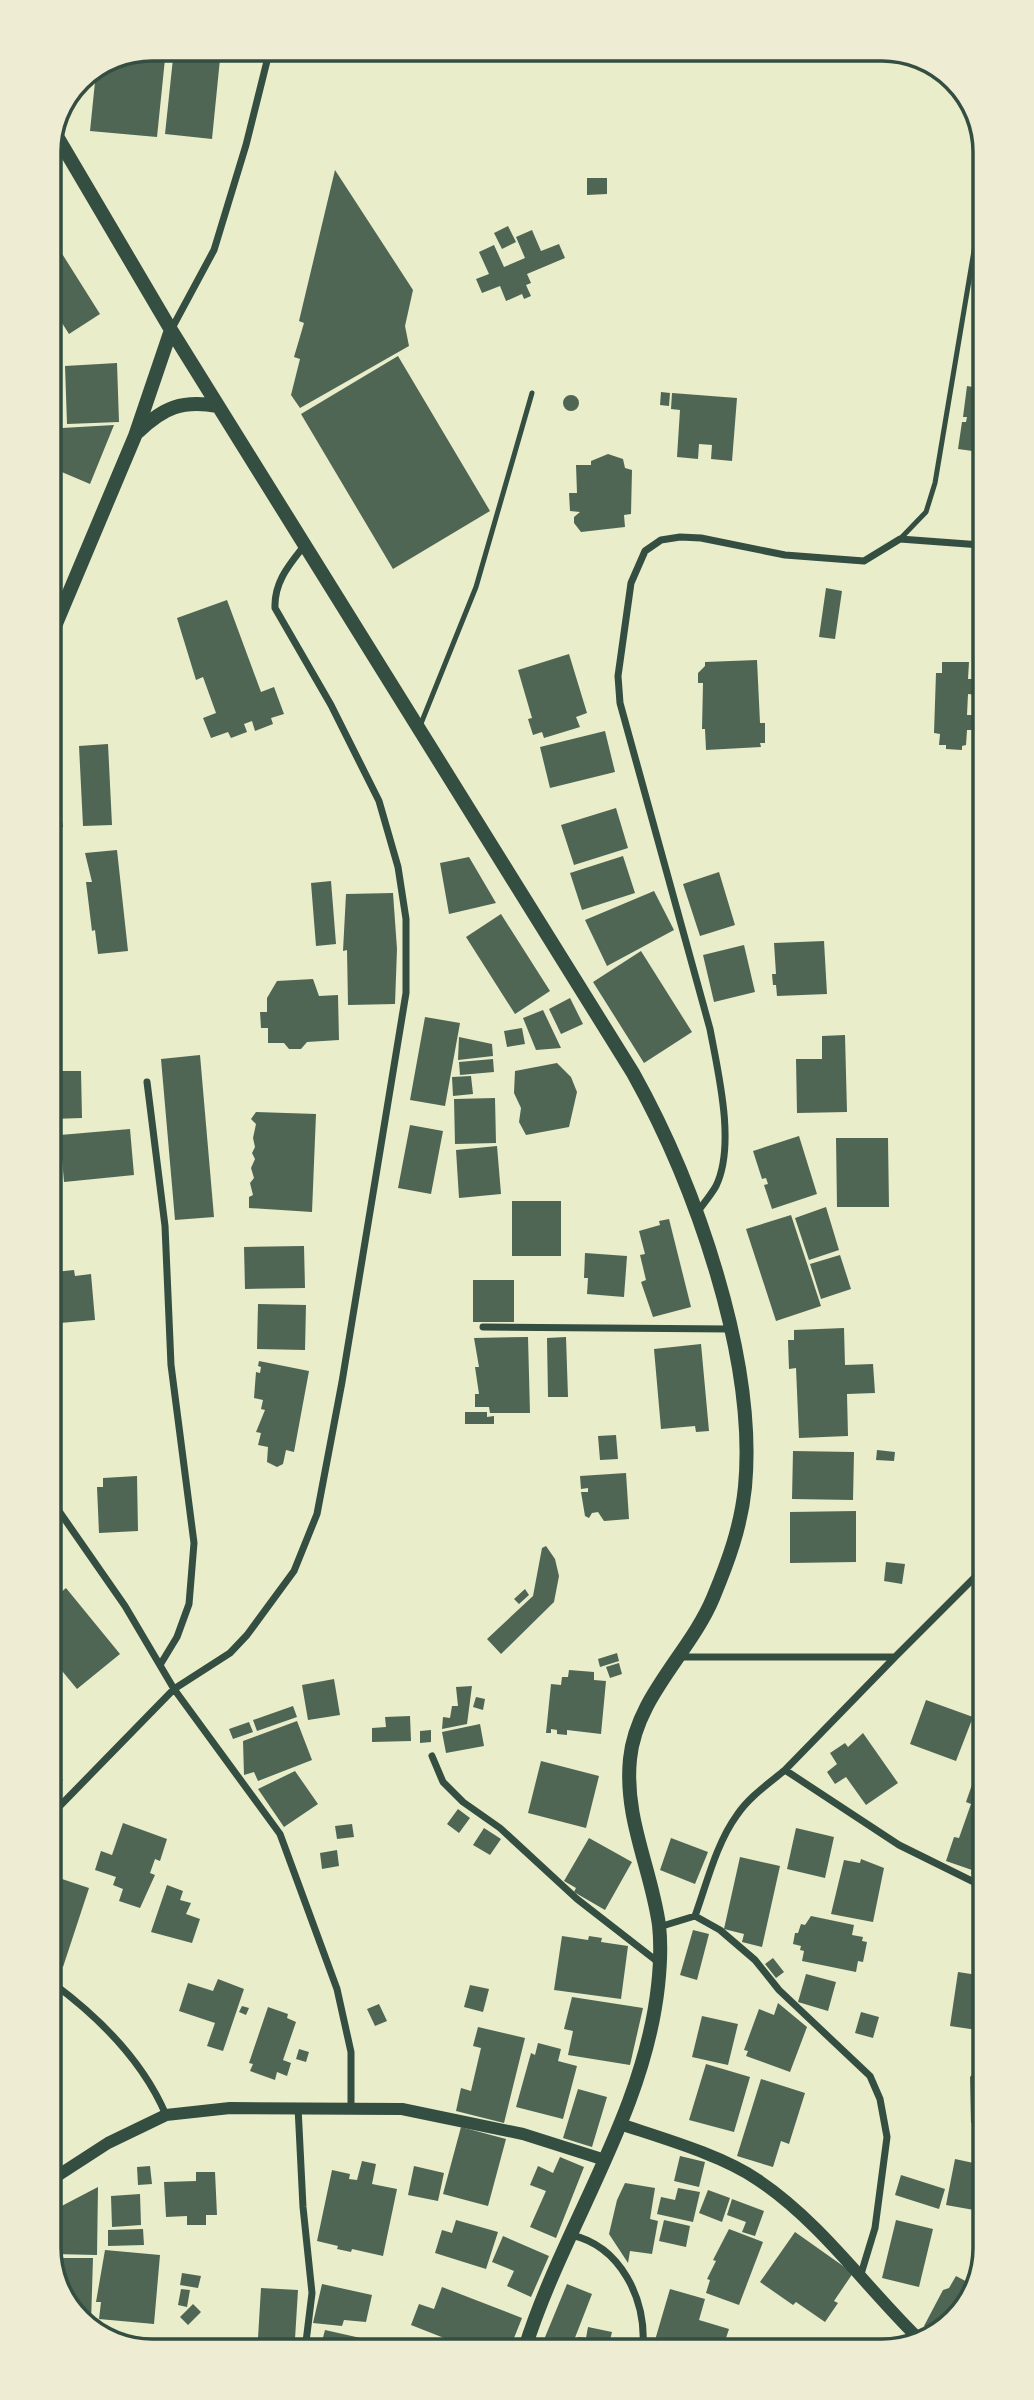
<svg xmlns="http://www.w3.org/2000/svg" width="1034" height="2400" viewBox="0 0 1034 2400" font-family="'Source Sans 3',sans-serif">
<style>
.building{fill:#4f6655}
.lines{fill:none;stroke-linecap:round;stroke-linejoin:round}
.service{stroke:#344e41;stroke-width:5}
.minor{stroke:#344e41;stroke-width:7}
.tertiary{stroke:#344e41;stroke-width:12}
.secondary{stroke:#344e41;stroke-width:14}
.rim{fill:none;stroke:#344e41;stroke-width:3.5}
</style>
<rect width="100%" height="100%" fill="#e9edc9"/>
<!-- building -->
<path class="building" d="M152 49H166L157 137 90 131 96 72Z
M174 49H221L212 139 165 134Z
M335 170 413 290 405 326 409 346 300 408 291 395 300 359 294 357 304 323 299 321Z
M587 178H607V194L587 195Z
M508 226 516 242 502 249 494 233Z
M532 230 541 251 559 244 565 258 527 274 531 283 526 285 531 296 524 299 522 294 506 301 500 286 482 293 476 279 489 274 479 252 494 245 504 267 525 258 516 237Z
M49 233 100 314 69 334 57 315 50 320Z
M60 347 61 392H50V348Z
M398 356 490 511 393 569 301 414Z
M977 357H980V452L958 449 962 422H966L967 417H963L967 386 973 387Z
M117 363 119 422 67 424 65 366Z
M661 392 670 393 669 406 660 405Z
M672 393 737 398 732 461 711 459 712 445 699 444 698 459 677 457 680 410 671 409Z
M563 403a8 8 0 1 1 16 0a8 8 0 1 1-16 0Z
M114 425 90 484 50 467 62 428Z
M608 454 623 459 625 468 632 470 631 514 624 515 625 527 581 532 574 523V517L580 512 570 511 569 493H577L576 465H591V461Z
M826 588 842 591 835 639 819 637Z
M227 600 261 692 274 687 284 714 271 718 273 724 255 731 252 721 244 724 247 732 231 738 228 732 211 738 203 718 216 713 203 677 196 680 177 618Z
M569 654 587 713 576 717 580 727 544 738 542 732 533 735 528 719 532 718 518 670Z
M757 660 760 723H765V743H760L761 747 706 750 705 729H702L703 683H698V673L705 666V662Z
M942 662H969L968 679H977V695L968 694 967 715H972V730H967L966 745 962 746V750L946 749V745H939L940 734 934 733 936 673H942Z
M605 731 615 772 550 788 540 747Z
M108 744 112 825 83 826 79 746Z
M616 808 628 848 574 865 561 825Z
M61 815 63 827 51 830V817Z
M117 850 128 951 98 954 95 930 92 931 86 882H92L85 853Z
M623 856 635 893 582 910 570 873Z
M469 857 496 903 449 914 440 863Z
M719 872 735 925 700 936 683 884Z
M331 881 336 944 316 946 311 883Z
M654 891 674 930 607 966 585 920Z
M393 893 397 949 395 1004 348 1005 347 950 343 951 346 894Z
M55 897 62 928 51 930V898Z
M501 914 550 991 515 1014 466 937Z
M824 941 827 994 777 996 776 985H773L772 974H776L774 943Z
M744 945 755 992 714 1002 703 955Z
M641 951 692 1032 644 1063 593 982Z
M313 979 319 996 338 995 339 1040 307 1042 301 1049H289L284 1043H268V1028H261L260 1012H267V998L277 981Z
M570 998 583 1024 561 1034 549 1009Z
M543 1010 561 1048 536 1050 523 1018Z
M425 1017 460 1023 445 1106 410 1100Z
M522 1028 525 1044 507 1047 504 1031Z
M845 1035 847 1112 797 1113 796 1059H822V1036Z
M459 1037 492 1044 493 1056 458 1060Z
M200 1055 214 1217 175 1220 161 1059Z
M493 1059 494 1072 460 1075 459 1062Z
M557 1063 571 1077 577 1092 569 1127 526 1135 519 1122 521 1108 514 1093 515 1071Z
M51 1071H81L82 1118 52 1119Z
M471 1076 473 1094 453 1096 452 1077Z
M495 1098 496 1143 455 1144 454 1099Z
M256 1112 316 1114 312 1212 249 1208V1197L253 1195 250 1183 254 1178 251 1168 255 1159 252 1153 255 1147 253 1138 256 1124 251 1119Z
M410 1125 443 1131 431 1194 398 1188Z
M130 1129 134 1175 64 1182 60 1135Z
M799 1136 817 1194 772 1209 764 1185 768 1184 766 1178 762 1179 753 1151Z
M836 1138H888L889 1207H837Z
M497 1146 501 1194 459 1198 456 1150Z
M512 1201H561V1256H512Z
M826 1207 839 1250 809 1260 795 1218Z
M791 1215 821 1306 776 1321 746 1229Z
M669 1219 691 1307 653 1317 641 1282 646 1280 640 1255 645 1254 639 1231 660 1225 659 1221Z
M304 1246 305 1288 245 1289 244 1247Z
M585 1253 627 1256 624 1297 587 1294 588 1278H584Z
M840 1255 851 1289 821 1299 810 1264Z
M74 1270 75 1276 91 1274 95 1320 60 1323 55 1272Z
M473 1280H514V1322H473Z
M258 1304 306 1305 305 1350 257 1349Z
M844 1328 845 1365 873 1364 875 1393 847 1394 848 1436 799 1438 796 1368 789 1369 788 1340H794V1330Z
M528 1337 530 1413H490L489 1407H475V1394H479L475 1367H479L474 1338Z
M566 1337 568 1397H548L547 1338Z
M701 1344 709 1431 696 1432 695 1426 661 1429 654 1349Z
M259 1361 309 1371 294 1452 286 1450 283 1464 277 1467 267 1462 268 1447 258 1445 261 1433 256 1432 265 1410 261 1409 263 1400 254 1398 256 1372 260 1373 261 1367 258 1366Z
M465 1412H487V1417L494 1416V1424H465Z
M616 1435 618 1459 600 1460 598 1436Z
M877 1450 895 1452 894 1461 876 1460Z
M793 1451 854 1452 853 1500 792 1499Z
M626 1473 629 1519 604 1521 598 1512 592 1513 589 1518 585 1516 581 1492H588V1488L581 1489 580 1476Z
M137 1476 138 1531 99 1533 97 1487H103V1478Z
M856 1511V1562L790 1563V1512Z
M546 1546 555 1559 559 1576 554 1602 501 1654 487 1639 533 1596 542 1548Z
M886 1562 905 1564 902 1584 884 1581Z
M66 1588 120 1654 77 1689 53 1660V1599Z
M525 1589 529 1595 519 1604 514 1599Z
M617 1653 619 1661 600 1667 598 1659Z
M619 1663 622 1674 610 1678 606 1667Z
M569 1670 594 1672V1680L606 1681 601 1734 567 1730V1735L557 1734V1730L551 1729V1733H546L551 1684 561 1685 562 1677H568Z
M334 1679 340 1715 308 1720 302 1685Z
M472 1686 467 1724 442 1729 443 1717 450 1718 452 1706H458L456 1687Z
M476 1697 485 1699 483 1710 473 1707Z
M926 1700 973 1717 956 1761 910 1744Z
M293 1706 297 1717 257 1731 253 1720Z
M410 1716 411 1741 372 1742V1728L386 1727 385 1717Z
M297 1721 312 1760 258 1781 254 1772 244 1775 243 1741Z
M249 1722 253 1732 233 1739 229 1729Z
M480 1724 484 1746 446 1753 442 1732Z
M431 1730V1742L420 1743V1731Z
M863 1733 898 1783 866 1805 846 1777 835 1784 827 1772 837 1764 830 1753 845 1743 848 1747Z
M541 1761 599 1776 586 1828 528 1813Z
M53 1770 63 1780 53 1791Z
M295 1771 318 1804 284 1827 258 1789Z
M975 1776 984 1779V1879L971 1874 972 1870 946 1861 954 1837 959 1838 971 1804 966 1802Z
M458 1809 470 1818 459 1833 447 1824Z
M123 1823 167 1839 160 1861 155 1859 150 1873 155 1875 140 1908 119 1901 123 1889 113 1885 116 1877 95 1870 101 1851 112 1855Z
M352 1824 354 1837 337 1839 335 1826Z
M484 1828 501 1839 490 1855 473 1845Z
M796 1828 834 1837 825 1878 787 1869Z
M589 1838 632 1862 605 1910 574 1892 576 1888 564 1881Z
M671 1838 708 1852 695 1884 660 1870Z
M337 1850 339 1866 322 1869 320 1853Z
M740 1857 780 1866 762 1947 742 1942 744 1934 724 1929Z
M861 1859 884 1868 873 1922 831 1914 844 1860 860 1863Z
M53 1876 89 1888 63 1967 54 1963Z
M167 1885 183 1891 180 1900 191 1903 186 1914 200 1919 192 1943 151 1932Z
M811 1916 854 1925 852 1935 863 1937 862 1941 867 1942 863 1962 858 1961 856 1972 802 1961 804 1951 800 1950 801 1946 793 1944 795 1933H798L801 1924 805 1925Z
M693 1930 709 1934 697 1980 680 1975Z
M562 1936 588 1940 589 1936 602 1938 601 1942 628 1946 621 1999 554 1990Z
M773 1958 784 1972 776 1978 765 1964Z
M958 1972 984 1976V2031L950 2026Z
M806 1974 836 1982 828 2011 798 2002Z
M218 1979 244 1989 223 2051 207 2046 215 2023 179 2011 188 1983 213 1991Z
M470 1985 489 1989 483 2012 464 2007Z
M572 1997 643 2008 630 2065 568 2055 573 2031 564 2029Z
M778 2003 807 2027 790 2072 746 2056 748 2051 744 2050 759 2009 774 2015Z
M379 2004 387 2021 375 2026 367 2009Z
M242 2006 249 2008 246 2015 239 2012Z
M268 2007 288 2014 287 2018 296 2022 283 2060 291 2063 287 2076 277 2072 275 2080 250 2071 253 2064 249 2063Z
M861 2012 879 2017 873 2038 855 2033Z
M702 2016 738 2024 728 2065 692 2057Z
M478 2027 525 2038 504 2123 456 2111 461 2088 471 2091 481 2048 473 2046Z
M538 2043 561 2049 558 2061 577 2066 563 2119 516 2107 531 2053 535 2055Z
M299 2049 309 2052 306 2062 296 2059Z
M706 2064 750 2077 734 2132 689 2120Z
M985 2071V2141H984L981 2123H971L970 2077 974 2072Z
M761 2079 805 2093 789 2144 781 2141 773 2167 737 2156Z
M578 2089 607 2097 592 2147 563 2138Z
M461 2127 506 2139 488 2206 443 2194Z
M680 2156 705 2162 699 2187 674 2181Z
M560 2157 584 2167 556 2238 530 2227 546 2191 530 2185 538 2166 553 2173Z
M955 2159 983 2165 974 2210 946 2205Z
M362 2161 376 2164 372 2184 397 2189 383 2256 352 2249 351 2252 337 2249 338 2246 317 2241 332 2170 350 2174 349 2179 357 2180Z
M150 2166 152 2184 138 2185 137 2167Z
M414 2166 444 2173 438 2201 408 2195Z
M196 2172H215L217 2215H206V2225H187V2216L166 2217 164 2182 196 2181Z
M901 2175 945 2189 939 2209 895 2195Z
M625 2183 655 2188 650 2219 658 2221 652 2254 630 2251 628 2263 609 2234 617 2200Z
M98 2187 97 2255 54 2254V2210Z
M678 2188 700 2192 693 2222 657 2214 661 2197 675 2200Z
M708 2190 730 2198 722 2222 699 2213Z
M140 2194 141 2225 112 2227 111 2196Z
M732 2199 764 2211 755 2236 742 2232 746 2222 727 2215Z
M456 2220 498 2232 486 2269 435 2253 442 2230 452 2233Z
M664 2220 690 2226 686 2247 659 2241Z
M896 2220 933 2229 919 2287 882 2278Z
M143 2229 144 2245 108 2246V2230Z
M729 2229 763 2242 739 2305 706 2293 710 2280 707 2279 716 2261 713 2260Z
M795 2232 853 2273 834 2301 838 2303 825 2322 796 2302 793 2305 760 2282Z
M503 2236 549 2256 531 2297 507 2286 514 2271 492 2262Z
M105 2250 160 2255 154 2324 99 2319 101 2302H96Z
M54 2258H93L91 2323H85L54 2280Z
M182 2273 201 2276 198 2288 180 2285Z
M956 2276 973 2285 964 2310 932 2333 924 2326 943 2290 949 2288Z
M322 2284 372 2295 366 2322 344 2320 342 2326 313 2323Z
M567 2284 592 2294 571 2348H559L543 2342Z
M442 2287 522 2318 510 2348 472 2349 411 2325 419 2304 434 2309Z
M261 2288 298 2290 295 2339 258 2338Z
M181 2289 190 2290 187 2307 178 2305Z
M670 2289 705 2299 699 2320 729 2329 723 2347H653Z
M193 2304 201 2312 188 2325 180 2317Z
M588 2327 612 2332 608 2348 576 2346 578 2337 586 2338Z
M325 2330 365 2339 363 2349 316 2350 317 2344 321 2345Z"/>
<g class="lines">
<!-- service -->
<path class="service" d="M900 539 926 512 935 483 980 215
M420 726 476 587 532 393"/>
<!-- minor -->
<path class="minor" d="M171 330 214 250 246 145 270 49
M147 1082 165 1226 171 1365 194 1543 189 1604 177 1637 160 1665
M697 1213C703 1204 711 1195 716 1186 736 1145 718 1072 710 1029L620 703 618 676 631 583 645 551 661 540 680 537 701 538 785 555 864 561 900 539 981 545
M483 1327 730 1329
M52 1501 125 1606 174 1689 280 1834 337 1989 351 2052V2108
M679 1657H895L983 1569
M895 1657 785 1770 899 1845 984 1887
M432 1756 443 1782 463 1802 500 1828 577 1899 658 1962
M53 1813 174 1689 230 1653 247 1635 294 1571 317 1514 342 1382 406 993V919L398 867 379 801 331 705 275 608C274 582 289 565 304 546
M695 1916C707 1883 716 1844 737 1815 749 1797 768 1784 785 1770
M659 1927 695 1916 720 1930 755 1960 779 1990 870 2076 880 2099 887 2137 875 2228 861 2274
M54 1984C101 2019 143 2061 166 2115
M298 2107 303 2207 312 2293 305 2350
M571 2235C621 2246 646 2299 643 2347"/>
<!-- tertiary -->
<path class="tertiary" d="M620 2124C662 2138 722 2155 758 2180 822 2223 867 2289 921 2341
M54 2178 108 2143 166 2115 230 2108 402 2109 523 2134 605 2160"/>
<!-- secondary -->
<path class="secondary" d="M55 133 171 330 633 1073C695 1184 757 1359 745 1487 741 1527 728 1562 713 1598 690 1653 636 1697 630 1759 624 1818 651 1868 659 1925 661 1943 660 1968 658 1986 644 2115 563 2227 525 2348
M138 432C164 407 182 400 218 406
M50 638 135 436 171 330"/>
</g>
<!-- crop -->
<path d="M0 0H1034V2400H0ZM152 61H882A91 91 0 0 1 973 152V2248A91 91 0 0 1 882 2339H152A91 91 0 0 1 61 2248V152A91 91 0 0 1 152 61Z" fill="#eeecd3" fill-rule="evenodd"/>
<path class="rim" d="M152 61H882A91 91 0 0 1 973 152V2248A91 91 0 0 1 882 2339H152A91 91 0 0 1 61 2248V152A91 91 0 0 1 152 61Z"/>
</svg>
